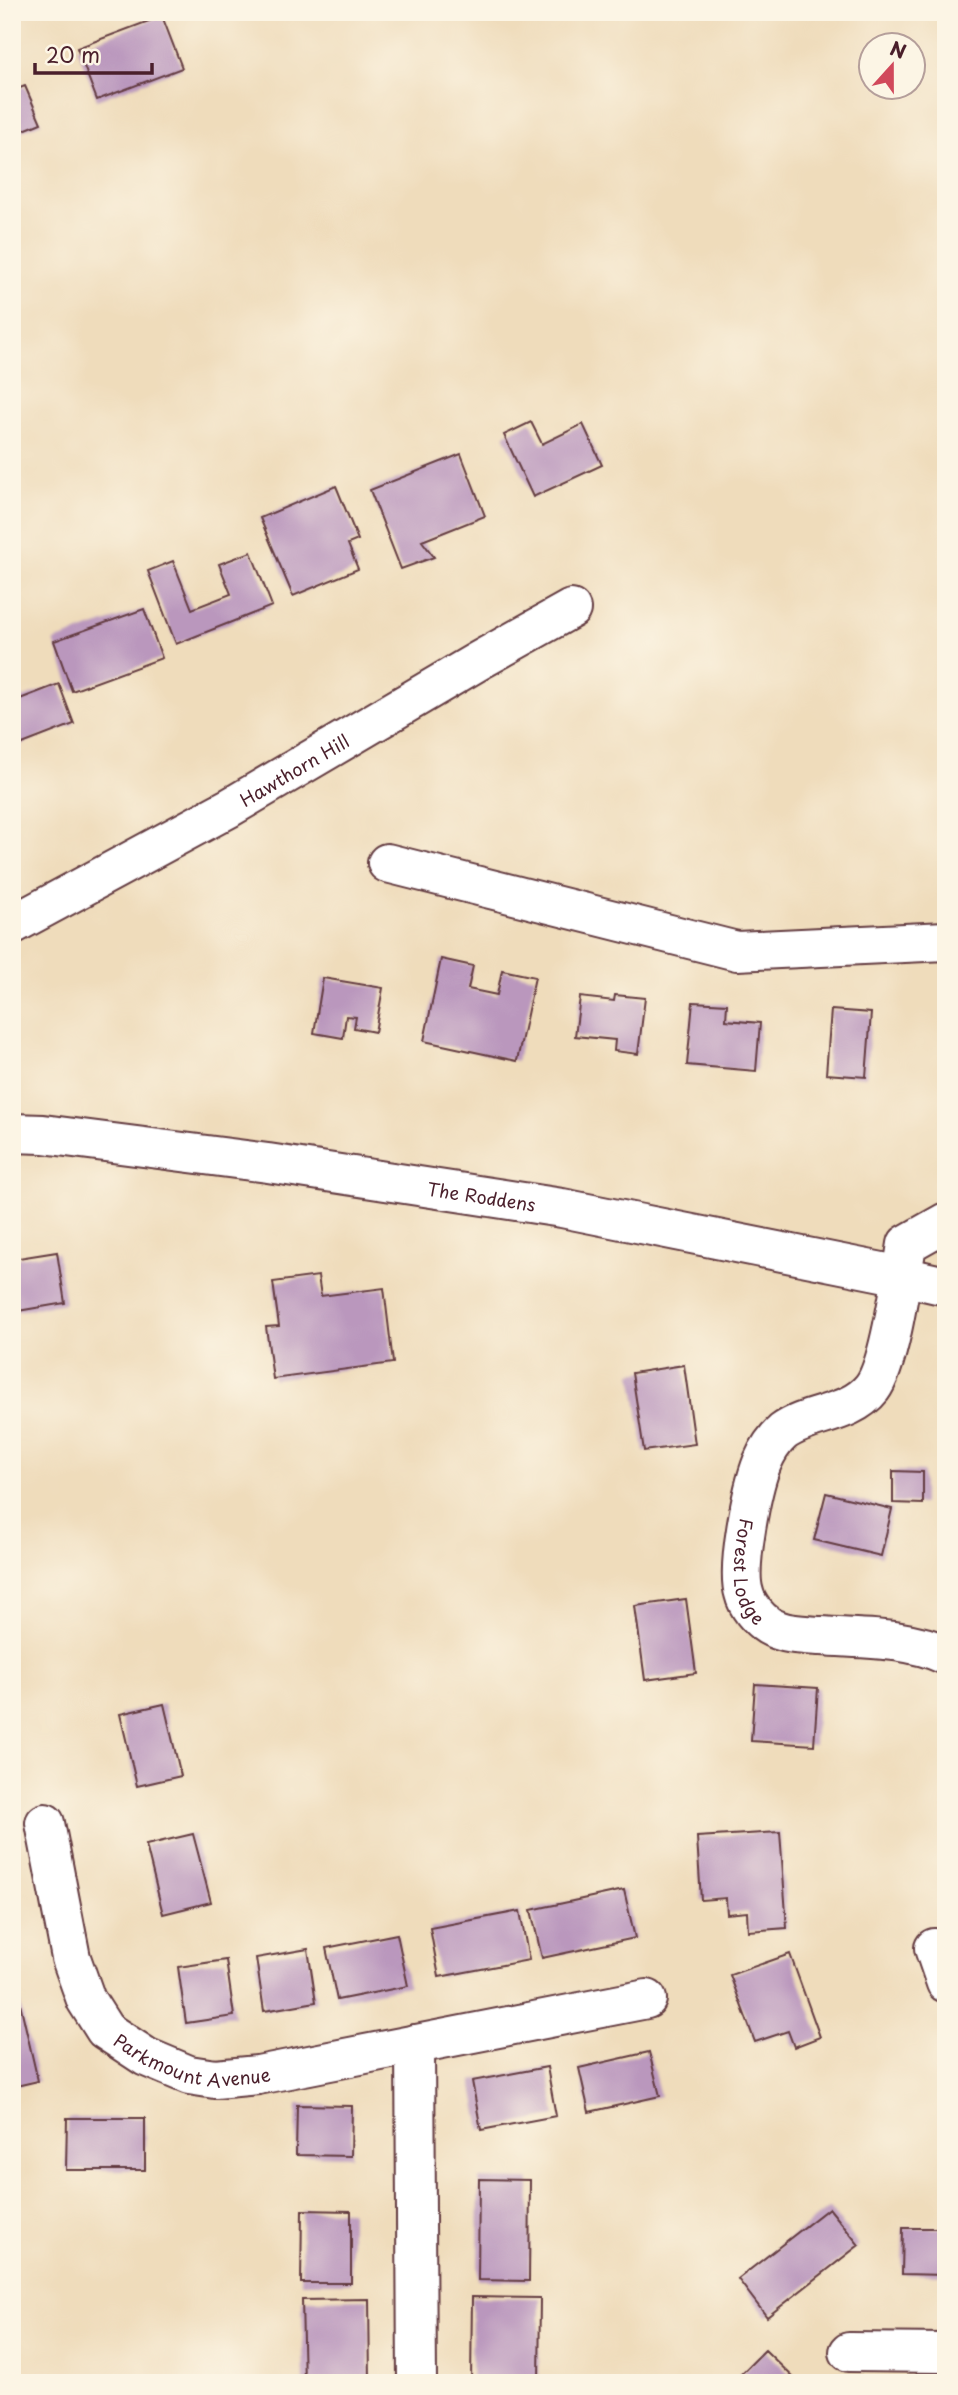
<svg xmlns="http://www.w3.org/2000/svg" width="958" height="2395" viewBox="0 0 958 2395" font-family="'Playpen Sans',sans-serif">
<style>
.building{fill:#ba97bd}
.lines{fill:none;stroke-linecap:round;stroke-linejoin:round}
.street-casing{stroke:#633b41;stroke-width:42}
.secondary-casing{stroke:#633b41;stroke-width:42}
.street{stroke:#fff;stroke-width:38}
.secondary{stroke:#fff;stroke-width:38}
.labels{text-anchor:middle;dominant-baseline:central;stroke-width:6;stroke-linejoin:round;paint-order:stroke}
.street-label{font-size:18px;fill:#4a1f2b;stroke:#fcf5e5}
</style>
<rect width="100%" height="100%" fill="#fcf5e5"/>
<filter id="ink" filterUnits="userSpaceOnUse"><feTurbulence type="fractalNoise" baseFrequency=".0143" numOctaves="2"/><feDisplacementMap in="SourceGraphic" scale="14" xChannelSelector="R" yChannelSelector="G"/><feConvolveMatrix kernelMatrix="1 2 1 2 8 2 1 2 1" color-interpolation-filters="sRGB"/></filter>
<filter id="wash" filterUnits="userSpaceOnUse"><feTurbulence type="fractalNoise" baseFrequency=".00686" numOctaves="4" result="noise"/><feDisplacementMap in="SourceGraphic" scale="28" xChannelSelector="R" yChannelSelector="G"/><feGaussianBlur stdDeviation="1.57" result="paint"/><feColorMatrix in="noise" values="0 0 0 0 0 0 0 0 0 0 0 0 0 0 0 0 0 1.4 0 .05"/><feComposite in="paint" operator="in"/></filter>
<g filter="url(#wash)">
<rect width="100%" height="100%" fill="#efdcbb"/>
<g id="blocks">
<!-- building -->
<path class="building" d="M162 16 182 68 97 100 77 48Z
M25 86 41 123 12 135V91Z
M531 422 542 444 583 424 602 465 533 497 504 435Z
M461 454 485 516 422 541 434 557 401 569 370 490Z
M336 486 358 540 348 544 358 569 293 596 260 518Z
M251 552 272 606 176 644 148 571 173 561 192 609 231 594 219 564Z
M144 609 162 658 72 691 54 641Z
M59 684 74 724 12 748V702Z
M441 959 473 966 468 989 497 995 502 970 535 977 517 1061 424 1041Z
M323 978 383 988 375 1032 354 1028 356 1017 346 1016 343 1038 314 1033Z
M615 995 645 998 638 1054 614 1051 615 1040 575 1036 580 997 614 1001Z
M693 1002 727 1004 726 1020 760 1023 756 1071 687 1065Z
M831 1010 871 1013 866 1077 826 1074Z
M57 1252 65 1303 12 1312V1259Z
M318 1276 321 1296 384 1288 393 1363 273 1379 266 1327 279 1326 273 1282Z
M684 1365 695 1444 644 1451 632 1373Z
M893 1471 923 1472V1504L893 1503Z
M826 1493 892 1509 881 1556 814 1540Z
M686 1599 696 1673 645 1680 635 1606Z
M755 1684 818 1688 814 1745 751 1741Z
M164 1704 181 1776 137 1786 120 1714Z
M780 1832 787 1928 748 1931 747 1912 727 1914 726 1898 701 1900 697 1837Z
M193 1834 211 1902 163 1914 146 1845Z
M624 1890 635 1938 542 1958 531 1910Z
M520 1911 529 1960 439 1977 430 1928Z
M397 1934 408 1986 337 2000 326 1948Z
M308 1949 316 2002 264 2011 256 1958Z
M790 1954 820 2037 794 2047 788 2031 755 2042 730 1975Z
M226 1960 234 2016 186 2023 178 1967Z
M17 1990 38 2081 12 2087V1991Z
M649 2052 660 2096 589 2112 579 2068Z
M547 2067 556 2116 481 2130 472 2081Z
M297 2105 352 2106 351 2156 296 2155Z
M67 2118H145V2170H66Z
M479 2179 530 2180 529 2281 478 2280Z
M829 2208 859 2245 767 2317 738 2279Z
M302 2210 351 2211V2283H301Z
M903 2228H946V2275L902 2274Z
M472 2297 540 2298 539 2383H471Z
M369 2299 370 2383H304L302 2300Z
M765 2350 799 2383 734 2381Z"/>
</g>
</g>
<g filter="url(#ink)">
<use href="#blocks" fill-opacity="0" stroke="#633b41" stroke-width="2"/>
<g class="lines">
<defs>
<g id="street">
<path d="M387 863 737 951 946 941"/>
<path id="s1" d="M12 925 229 808 480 660 571 609"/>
<path id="s2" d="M946 1222 907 1244C902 1275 890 1365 872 1388 850 1416 808 1413 783 1432 774 1440 767 1451 762 1463 752 1488 736 1568 744 1593 747 1606 758 1619 769 1626 784 1635 804 1635 821 1636 862 1639 908 1637 946 1655"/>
<path id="s3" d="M45 1823 71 1958 86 2000 105 2030 146 2057 189 2075 215 2079 258 2075 647 1999"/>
<path d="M934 1948 946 1983"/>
<path d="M415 2044 417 2383"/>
<path d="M849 2352 946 2353"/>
</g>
<g id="secondary">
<path id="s4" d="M12 1133 43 1134 268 1163 562 1208 902 1276 946 1286"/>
</g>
</defs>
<!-- street casing -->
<use href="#street" class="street-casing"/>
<!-- secondary casing -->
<use href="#secondary" class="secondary-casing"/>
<!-- street -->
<use href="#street" class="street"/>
<!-- secondary -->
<use href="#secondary" class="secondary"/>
</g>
</g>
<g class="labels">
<!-- street labels -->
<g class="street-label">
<text stroke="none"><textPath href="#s1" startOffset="322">Hawthorn Hill</textPath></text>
<text stroke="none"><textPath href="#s4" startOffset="474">The Roddens</textPath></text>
<text stroke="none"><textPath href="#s2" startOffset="444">Forest Lodge</textPath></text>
<text stroke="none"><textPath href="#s3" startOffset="313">Parkmount Avenue</textPath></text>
</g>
</g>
<!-- margin -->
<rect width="958" height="2395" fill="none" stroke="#fcf5e5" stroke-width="42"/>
<!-- north arrow -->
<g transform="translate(892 66) rotate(21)"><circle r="33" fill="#fcf5e5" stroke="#b59f9b" stroke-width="2"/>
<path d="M0-5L12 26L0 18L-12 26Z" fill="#d1495b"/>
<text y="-10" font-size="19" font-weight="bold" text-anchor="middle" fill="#4a1f2b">N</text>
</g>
<!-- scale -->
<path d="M35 63v10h117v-10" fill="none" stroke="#4a1f2b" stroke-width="3.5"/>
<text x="46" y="63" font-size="21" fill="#4a1f2b" stroke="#fcf5e5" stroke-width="5" paint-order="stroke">20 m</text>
</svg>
